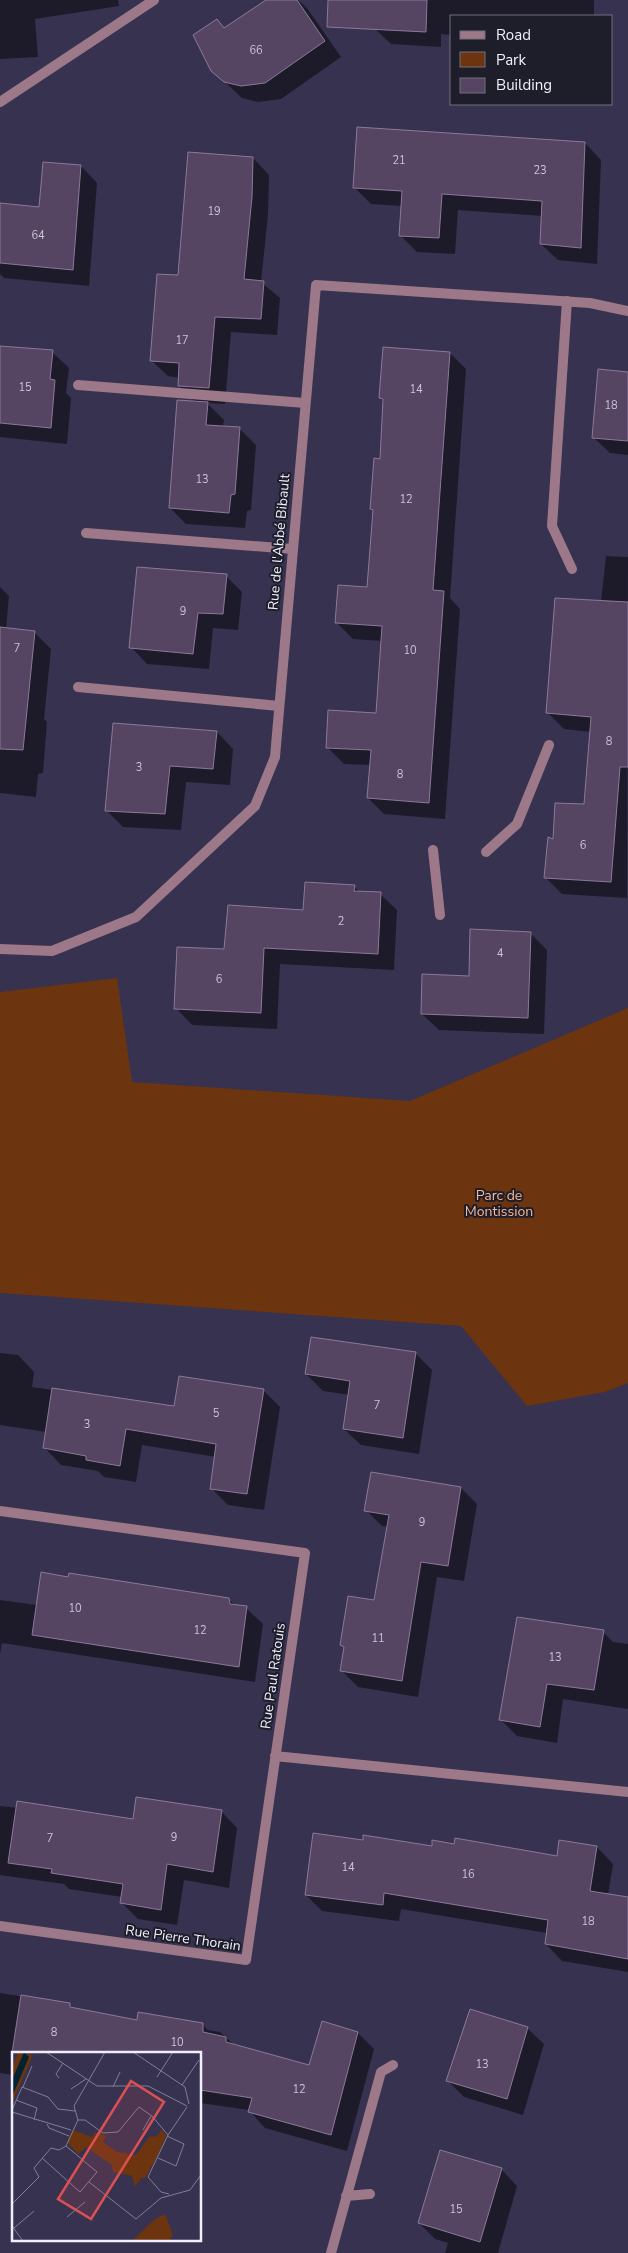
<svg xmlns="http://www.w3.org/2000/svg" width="628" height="2253" viewBox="0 0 628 2253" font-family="'Nunito Sans',sans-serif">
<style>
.green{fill:#6c340f}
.shadow{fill:#0007}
.building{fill:#554562;stroke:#8b7999}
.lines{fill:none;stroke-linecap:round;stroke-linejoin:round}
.lane{stroke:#9c7888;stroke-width:10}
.street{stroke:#9c7888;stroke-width:10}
.labels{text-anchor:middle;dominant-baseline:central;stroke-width:4;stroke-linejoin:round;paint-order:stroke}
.number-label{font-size:11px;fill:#c9c4d7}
.street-label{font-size:14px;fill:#f0effe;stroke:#1e1d2a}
.park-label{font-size:14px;fill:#f5b897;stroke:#1e1d2a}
.inset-road{fill:none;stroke:#817e96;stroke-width:1}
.view{fill:#db5053;fill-opacity:0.15;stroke:#db5053;stroke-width:2.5}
.inset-edge{fill:none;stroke:#f0effe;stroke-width:2.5}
</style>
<rect width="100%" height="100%" fill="#373250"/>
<!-- green -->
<path class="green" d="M117 978 132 1082 410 1101 628 1008V1383L605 1392 527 1406 461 1326 0 1293V992Z"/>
<!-- shadow -->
<path class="shadow" d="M0 0H118L119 6 35 19 38 57 0 59Z
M279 0H298L307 8 341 57 281 99 258 102 242 98 212 70 225 29Z
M378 0H594V16H452V35L441 34V47L391 44 375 29Z
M585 143 601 160 597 264 558 260 541 244 543 216 458 210 455 254 417 252 400 235 402 206 371 204 354 187Z
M253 158 269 175 268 214 261 282 280 298 277 335 231 332 225 404 207 403 224 420 223 427 239 428 256 445 251 510 247 511 245 528 186 524 170 508 196 403 179 386 180 378 168 376 151 360 180 277Z
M81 166 97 183 89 286 4 278 0 274V205L40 208Z
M0 347 52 352 69 368 66 393 71 398 67 444 0 437Z
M450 353 466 369 450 598 460 609 445 819 384 814 368 798 371 765 344 764 327 747 377 715 382 641 353 639 336 622 368 588 374 511 371 508 381 460 384 402 380 398Z
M628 387V455L610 453 593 437Z
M606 556 628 557 627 898 562 894 545 877 554 841 585 806 591 732 564 729 548 713 601 602Z
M226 576 242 592 238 630 213 628 209 669 147 664 131 647Z
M0 587 9 596 6 629 35 633 51 649 44 719 47 722 43 773 38 774 36 797 0 793Z
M217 732 233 749 230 785 186 782 181 830 123 827 106 810Z
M354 887 360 892 380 894 397 910 394 970 280 964 277 1029 192 1025 176 1008 305 911Z
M530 933 547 950 544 1034 439 1030 422 1014Z
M0 1353 18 1355 34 1372 32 1387 175 1407 263 1390 280 1407 264 1510 228 1505 212 1489 216 1457 142 1445 136 1482 104 1477 98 1471 61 1465 45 1448 47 1432 0 1425Z
M415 1353 432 1370 419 1454 361 1445 344 1429 350 1395 323 1391 306 1374Z
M372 1473 461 1488 477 1504 464 1581 437 1577 418 1697 358 1687 341 1670 345 1649 341 1645 375 1601 388 1527 382 1526 366 1510Z
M228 1599 236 1606 246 1608 263 1624 255 1682 2 1643 0 1654V1600L37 1605Z
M603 1632 613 1642 628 1644V1709L563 1699 557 1743 517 1736 501 1720Z
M0 1806 134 1820 221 1811 237 1828 229 1888 184 1880 177 1925 138 1919 122 1903V1897L69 1889 64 1884 0 1875Z
M365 1842 558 1858 560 1842 597 1847 613 1864 608 1895 628 1899V1972L562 1961 546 1944 547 1933 401 1909 399 1921 322 1911 306 1895Z
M0 1993 69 2004 74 2009 138 2021 202 2024 208 2030 220 2032 234 2045 310 2067 358 2033 374 2049 347 2151 265 2128 249 2110 200 2103V2053H14V2075L0 2073Z
M527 2028 544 2044 523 2115 464 2097 448 2081Z
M501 2169 517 2186 498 2253H445L448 2243 435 2239 419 2223Z"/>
<!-- building -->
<path class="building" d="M266 0H297L325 41 265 83 241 86 224 82 211 71 193 35 217 19 224 28Z
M328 0H427L426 32 327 27Z
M357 127 585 142 581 248 540 244 542 201 442 194 439 238 399 236 402 191 353 188Z
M188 152 253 157 252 197 244 279 264 281 261 319 215 317 209 388 178 386 179 363 150 361 157 274 178 275Z
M43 162 81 165 73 270 0 263V203L39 207Z
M0 346 53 350 50 379 55 380 51 428 0 423Z
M383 347 450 352 433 590 444 591 429 803 367 798 371 750 326 748 328 710 376 713 382 626 335 623 338 585 367 587 373 510 370 509 374 458 380 459 383 399 379 398Z
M598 369 628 372V441L592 438Z
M177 400 208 402 206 425 240 427 235 494 231 495 229 513 169 508Z
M137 567 227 574 223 614 198 613 193 654 129 648Z
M555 598 628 602V767H620L611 882 544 878 548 837 553 839 555 803 584 804 591 717 546 713Z
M0 627 35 631 23 750 0 749Z
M113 723 217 731 213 769 170 766 165 814 105 811Z
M305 882 355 885 354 891 381 892 378 954 264 948 261 1013 174 1009 177 947 224 949 228 905 303 910Z
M470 929 531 932 528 1018 421 1014 422 974 469 976Z
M311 1337 416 1352 403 1438 343 1429 350 1381 305 1374Z
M179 1376 264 1389 247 1494 210 1489 216 1444 126 1429 120 1466 86 1460V1456L43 1448 52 1388 174 1406Z
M371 1472 461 1487 448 1566 421 1562 402 1681 340 1671 344 1647 340 1645 348 1596 374 1600 389 1515 364 1511Z
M41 1572 68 1577 69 1573 229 1598 230 1604 247 1606 239 1667 32 1635Z
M517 1617 604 1630 594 1690 547 1684 540 1727 499 1720Z
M136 1797 222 1810 213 1872 167 1864 161 1910 120 1903 123 1884 51 1873 52 1869 8 1863 17 1801 133 1819Z
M313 1833 363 1840V1835L432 1846V1840L454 1844 455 1838 557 1856 559 1840 597 1846 590 1891 628 1897V1959L545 1944 548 1920 384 1893 383 1905 305 1895Z
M21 1995 70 2003V2007L137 2020 138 2012 203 2023V2032L226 2037V2042L309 2065 322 2021 358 2032 331 2135 248 2112 252 2098 200 2090V2053H12Z
M470 2009 528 2027 507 2099 446 2081Z
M440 2150 502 2168 480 2242 418 2223Z"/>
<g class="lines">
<!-- lane -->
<path class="lane" d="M567 301 552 526 572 569
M78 385 305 403
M86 533 292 549
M78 687 279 706
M433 850 440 915
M486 852 517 824 549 745
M346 2196 370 2194
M331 2253 381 2072 393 2065"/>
<!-- street -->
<path class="street" d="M0 102 154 0
M0 949 52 951 136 917 255 806 275 757 316 285 590 303 628 311
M0 1511 305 1553 246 1960 0 1926
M275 1756 628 1792"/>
</g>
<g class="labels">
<!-- number labels -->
<g class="number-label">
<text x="256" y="50">66</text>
<text x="399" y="160">21</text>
<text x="540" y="170">23</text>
<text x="214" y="211">19</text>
<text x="38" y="235">64</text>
<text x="182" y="340">17</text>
<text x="25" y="387">15</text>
<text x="416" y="389">14</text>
<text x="611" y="405">18</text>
<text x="202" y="479">13</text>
<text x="406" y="499">12</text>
<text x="183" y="611">9</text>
<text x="17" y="648">7</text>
<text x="410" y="650">10</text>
<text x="609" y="741">8</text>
<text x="139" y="767">3</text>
<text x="400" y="774">8</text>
<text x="583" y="845">6</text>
<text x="341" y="921">2</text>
<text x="500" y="953">4</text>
<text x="219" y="979">6</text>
<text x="377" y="1405">7</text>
<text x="216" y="1413">5</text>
<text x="87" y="1424">3</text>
<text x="422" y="1522">9</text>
<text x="75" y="1608">10</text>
<text x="200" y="1630">12</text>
<text x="378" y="1638">11</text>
<text x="555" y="1657">13</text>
<text x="174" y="1837">9</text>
<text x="50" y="1838">7</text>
<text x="348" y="1867">14</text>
<text x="468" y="1874">16</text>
<text x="588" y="1921">18</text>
<text x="54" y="2032">8</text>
<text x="177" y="2042">10</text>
<text x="482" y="2064">13</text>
<text x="299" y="2089">12</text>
<text x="456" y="2209">15</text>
</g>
<!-- street labels -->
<g class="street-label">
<text transform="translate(279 542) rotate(-85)">Rue de l'Abbé Bibault</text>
<text transform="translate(273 1676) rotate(-82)">Rue Paul Ratouis</text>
<text transform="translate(183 1938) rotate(8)">Rue Pierre Thorain</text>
</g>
<!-- park labels -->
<g class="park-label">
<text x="499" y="1195">Parc de<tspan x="499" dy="16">Montission</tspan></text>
</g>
</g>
<!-- overview -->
<g transform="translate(12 2052)">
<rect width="189" height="189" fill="#373250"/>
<path d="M6 0 21 3 0 51V16ZM150 77 154 84 146 103 133 126H129L123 135 120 124 101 120 100 113 74 95 66 102 55 90 61 78 80 85 84 80 94 84 91 90 105 100 124 103 137 85 145 84ZM153 162 161 183 157 189H120L143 167Z" fill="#6c340f"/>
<path d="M12 0 17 5 0 45V28Z" fill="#042330"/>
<path class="inset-road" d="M34 0 85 34H136L175 54M121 0 173 35 177 52M145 25 161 0M47 26 44 22 51 11M170 33 187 8M11 35 20 14M101 35 108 20M59 37 74 27M4 48 25 56 22 68M0 58 10 35 36 45 46 57 63 59M0 60 59 78M66 68 62 54 93 0M35 72 37 76 57 84M131 78 139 64M54 94 66 68H73L91 81 106 80 127 55 140 64 156 83M30 106 68 140 85 120 54 94M146 106 164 114 172 92 155 84M77 130 124 167 149 146 178 138 189 123M157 142 149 140 136 125 156 83 175 55M0 152 27 125 22 116 39 96 47 98 54 94M55 165 73 150M0 174 11 189M2 176 22 159"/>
<path class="view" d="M119 29 152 50 79 167 46 147Z"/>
<rect width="189" height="189" class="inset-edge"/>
</g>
<!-- legend -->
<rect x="450" y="15" width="162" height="90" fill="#1e1d2a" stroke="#72717f"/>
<rect x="460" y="31" width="25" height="8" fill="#9c7888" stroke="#72717f"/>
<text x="496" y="40" font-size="15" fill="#f0effe">Road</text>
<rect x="460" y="52" width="25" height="15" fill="#6c340f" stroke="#72717f"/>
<text x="496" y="65" font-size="15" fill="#f0effe">Park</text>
<rect x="460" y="78" width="25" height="15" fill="#554562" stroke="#72717f"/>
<text x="496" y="90" font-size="15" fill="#f0effe">Building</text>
</svg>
